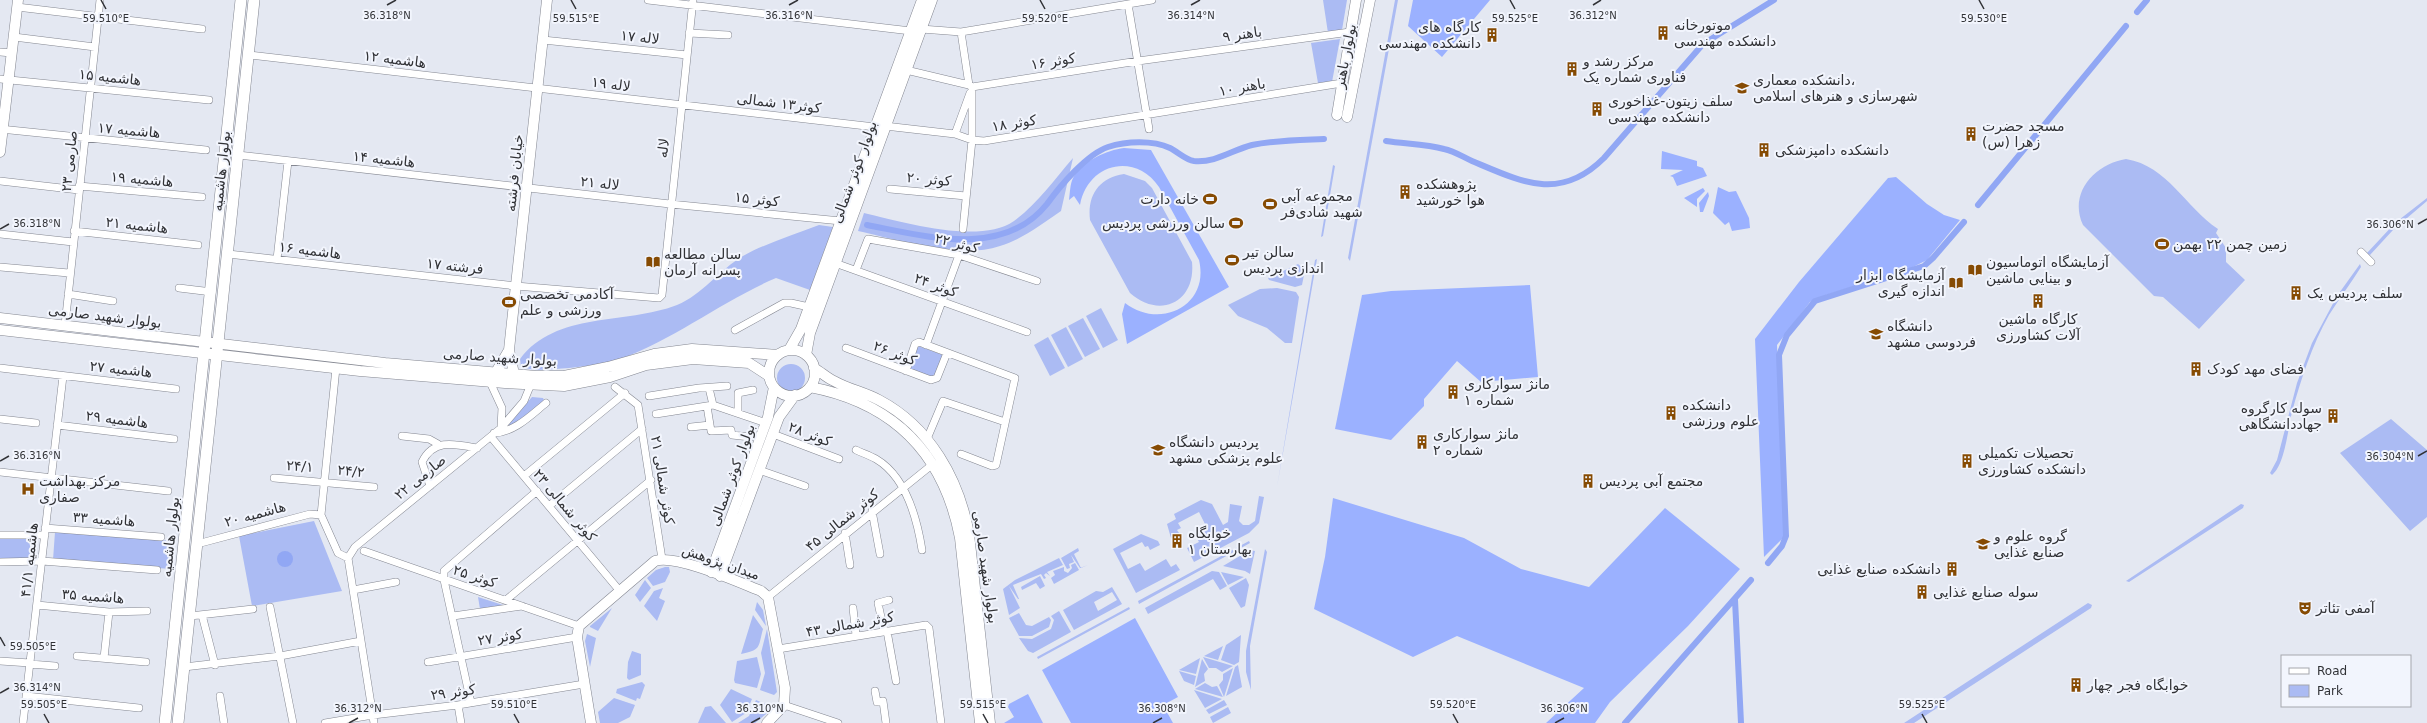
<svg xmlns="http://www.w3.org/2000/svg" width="2427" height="723" viewBox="0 0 2427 723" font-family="'DejaVu Sans',Vazirmatn,sans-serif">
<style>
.green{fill:#abbbf3;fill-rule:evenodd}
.forest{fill:#9bb1ff}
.water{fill:#91a7f4}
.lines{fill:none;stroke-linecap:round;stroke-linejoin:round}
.canal{stroke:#91a7f4;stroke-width:6}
.street-casing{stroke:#848791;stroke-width:8}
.secondary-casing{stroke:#848791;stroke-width:11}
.primary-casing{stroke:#848791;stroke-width:12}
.street{stroke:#fff;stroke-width:7}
.secondary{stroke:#fff;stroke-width:10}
.primary{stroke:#fff;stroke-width:11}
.ticks{fill:none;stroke:#313236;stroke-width:1.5}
.labels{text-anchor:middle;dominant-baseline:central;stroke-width:4;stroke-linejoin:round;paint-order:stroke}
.poi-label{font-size:14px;fill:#313236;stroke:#f2f5fd;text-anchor:start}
.street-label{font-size:14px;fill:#313236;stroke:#f2f5fd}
.ticks-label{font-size:10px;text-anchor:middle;fill:#313236;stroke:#f2f5fd;stroke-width:4;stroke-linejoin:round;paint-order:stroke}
</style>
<rect width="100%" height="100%" fill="#e4e8f2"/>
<!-- green -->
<path class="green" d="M1323 0H1347L1342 30 1328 33Z
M1395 0H1398L1350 261 1348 258Z
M1340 39 1332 82 1318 83 1311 43Z
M1073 158 1061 211C1042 224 1023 239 1000 246 959 260 899 240 858 231L864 213C902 222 980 245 1014 221 1037 204 1054 180 1073 158Z
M2126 159C2168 166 2185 207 2218 229L2216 233 2226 248V262L2245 280 2199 329 2163 297 2154 296 2083 225C2068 193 2095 164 2126 159Z
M1333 165 1335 166 1323 236 1321 237Z
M1124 174 1145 181 1152 188 1192 262C1196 303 1159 319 1130 293L1090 220C1087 195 1099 178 1124 174Z
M2427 198V201L2393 230 2370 255 2367 253 2395 223Z
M819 225 833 227 810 290 776 278C722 301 675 339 620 359 603 365 586 366 569 368 552 369 537 372 521 367L520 359C556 311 625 325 677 305 702 295 719 270 743 256 766 243 794 235 819 225Z
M1317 259 1277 487 1315 260Z
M1298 264 1305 270 1302 285 1295 287 1269 280 1268 278Z
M2360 264 2361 267C2351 283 2339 299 2329 315 2312 345 2301 379 2292 412 2288 428 2285 465 2272 475L2270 473 2277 460 2297 383 2312 343 2337 296Z
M1277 288 1296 292 1299 297 1292 343H1285L1267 328 1238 316 1228 305 1260 289Z
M1101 308 1118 340 1103 348 1086 316Z
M1083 318 1100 349 1085 357 1068 326Z
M1066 327 1083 359 1068 367 1051 335Z
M1048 337 1065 368 1050 376 1034 345Z
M918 346 943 355 934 378 909 369Z
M777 378a14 14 0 1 1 28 0a14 14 0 1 1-28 0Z
M532 397 543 398 545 402 511 427 507 425Z
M2391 419 2427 450V517L2410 531 2340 453Z
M1259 496 1264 497 1259 523 1249 533 1194 562 1187 548 1199 542 1194 533 1206 526 1199 512 1178 523 1181 528 1177 530 1179 533 1171 538 1167 524 1176 519 1174 514 1201 500 1212 504 1223 525 1228 522 1230 504 1242 506 1239 521 1243 525H1249L1255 521Z
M2241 504 2244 505 2243 508 2129 582 2126 581Z
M314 521 342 591 252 606 239 536Z
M55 532 174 541 171 569 53 560Z
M1141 534 1158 541 1160 545 1150 550 1148 546 1145 547 1142 542 1120 553 1128 569 1140 563 1145 571 1166 559 1171 567 1176 564 1180 570 1136 593 1113 549Z
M30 538V560L0 559V539Z
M1249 541 1250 543 1139 604 1138 601Z
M1078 548 1079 551 1074 554 1081 568 1088 565 1080 568 1071 555 1074 562 1069 564 1070 568 1067 569 1061 558Z
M1265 549 1267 552 1250 646 1251 690 1246 672V651Z
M1250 550 1255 551 1250 574 1245 571 1223 566Z
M1059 558 1063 565 1047 572 1050 576 1046 573 1044 575 1046 578 1044 579 1041 574 1013 585 1019 599H1018L1009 586 1020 608 1009 615 1003 589 1015 580Z
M1075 563 1079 570 1054 584 1051 578 1055 575 1053 571 1064 567V571L1068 573 1072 568 1071 565Z
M665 567H669L670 572 665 582 653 586 647 578 656 570Z
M1212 571 1219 572 1227 586 1220 590 1213 579 1148 614 1145 608Z
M1221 572 1244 577 1228 585Z
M1040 576 1045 586 1040 589 1036 583 1022 590 1021 587Z
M1246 578 1249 585 1245 606 1241 608 1229 588Z
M645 580 651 588 640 602 635 595Z
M1112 587 1122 604 1074 630 1063 610 1096 591 1103 592ZM1112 592 1117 600 1098 611 1094 602Z
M663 588 659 598 665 601 657 621 644 606 654 591Z
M478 597 506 606 480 609Z
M757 602 763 610 766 626 755 610Z
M2088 603 2092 605 2091 608 1914 723H1904Z
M1129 607 1130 609 1038 659 1037 657Z
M612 608 598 631 590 627V626Z
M1059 611 1071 632 1033 653 1028 651 1019 638 1032 639 1051 629 1054 620 1051 616Z
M1019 613 1026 625 1032 626 1049 617 1051 620 1049 627 1032 636H1019L1009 618Z
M753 615 763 629C758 648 761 650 741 654Z
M767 629 777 692 774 695 760 690 765 673 761 653Z
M587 634 596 638 590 667 585 641Z
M1241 635 1239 662 1234 665 1221 660 1226 645Z
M1223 646 1218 660 1204 656Z
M632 651 641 654V675L629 680 627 678 628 662Z
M757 657 761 674 757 688 735 683 734 680 737 661Z
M1203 657 1233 666 1222 672 1216 668H1209Z
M1200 658 1196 674 1179 670Z
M1202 659 1208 669 1204 674 1205 681 1195 687Z
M1238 665 1242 687 1226 696 1235 667Z
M1233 668 1224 697 1219 685 1223 680V674Z
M1179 671 1196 676 1194 685 1184 681Z
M642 682 645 685 640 699 637 698 636 701 616 693 617 689Z
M1205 683 1212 687 1217 686 1223 697 1195 689Z
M731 689 752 699 746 713 732 722 720 705Z
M1194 690 1222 699 1205 708Z
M614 698 635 705 630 717 618 723H600L598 712Z
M756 700 770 706 771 710 755 723H738L749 716Z
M1224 700 1227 705 1209 714 1206 710Z
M711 706 726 723H698L705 707Z
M1228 707 1231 713 1213 723 1210 717Z"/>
<!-- forest -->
<path class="forest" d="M1413 0H1490L1442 57 1408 26Z
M1124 148 1151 150 1229 287 1127 344 1122 314 1125 303C1160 330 1210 306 1199 260L1159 187C1135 152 1088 163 1080 205L1074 196 1069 200C1070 193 1070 184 1073 178 1082 161 1107 150 1124 148Z
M1662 151 1697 161V166L1703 168 1707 176 1677 186 1673 177 1670 176 1683 170 1661 169Z
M1896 177 1927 204 1944 215 1960 220 1927 260 1911 268 1826 295 1810 302 1777 345 1784 530 1783 538 1764 557 1755 339 1799 282 1888 178Z
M1718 187 1729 192 1736 191 1749 218 1750 228 1732 231 1729 222 1725 225 1713 213Z
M1703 188 1705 191 1697 199V207L1684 198Z
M1708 192 1709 196 1703 212H1700L1699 203Z
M1530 285 1538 377 1481 382 1457 361 1424 399V406L1391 440 1335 429 1362 295 1391 291Z
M1333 498 1464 538 1521 569 1589 587 1665 508 1740 569 1688 626 1610 702 1595 723H1546L1584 688 1457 636 1413 657 1314 609 1325 557Z
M1135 618 1178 697 1163 705 1173 723H1071L1042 670Z
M1028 694 1043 723H1004L1014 717 1008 707 1009 704Z"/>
<!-- water -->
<path class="water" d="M277 559a8 8 0 1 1 16 0a8 8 0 1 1-16 0Z"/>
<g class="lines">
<!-- canal -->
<path class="canal" d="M2137 12 2147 0
M1386 141C1405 144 1426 144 1444 149 1454 151 1463 157 1472 161 1522 182 1560 202 1604 158L1703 44 1774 0
M1978 205 2126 26
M867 225C925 236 1003 259 1047 204 1060 186 1087 154 1108 147 1126 141 1153 140 1170 148 1178 152 1186 160 1194 161 1216 163 1232 150 1252 145 1276 140 1300 140 1324 139
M1768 563 1782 546 1786 536 1779 355 1787 335 1815 301 1924 266 1933 258 1964 222
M1735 600 1741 723
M1625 723 1751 580"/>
<defs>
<path id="street" d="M648 0 911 31
M1128 4 1149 129
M17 7 202 29
M921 29 961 32 1152 0
M961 32 969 85 972 87V140L963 229
M689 33 728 35
M14 37 95 47
M543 40 687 55
M0 52 12 53
M249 55 875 127
M906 70 969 85
M0 79 209 100
M972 87 1138 61 1350 32
M885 126 955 134 972 140 984 141 1342 83
M0 129 206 150
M955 134 970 93
M238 155 670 204 841 221
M0 181 79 190
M79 186 202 197
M890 189 966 196
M74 231 198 245
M0 234 73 242
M2361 252 2371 262
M228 254 516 286 659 298 662 295 693 0
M277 259 288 161
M835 263 1027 332
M0 267 69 273
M856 270 868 239 959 255 1037 281
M179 288 212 292
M68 294 113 301
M65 325 100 0
M735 330 784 303H791L809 307
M926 345 959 255
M846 348 931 380 937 378 947 353
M0 368 176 389
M336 368 321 515 338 553 348 558 374 723
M906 371 915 344 919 342 1015 378 996 465 992 466 961 454
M490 382 502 408 501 427
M615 387 638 405 662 559
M709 388 713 405
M649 396 699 388 727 386
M707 406 711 431 731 430 732 435 750 437
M738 412V393L753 390
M656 414 713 405 766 423
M0 419 36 423
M57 425 174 439
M691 427 710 425
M494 433C515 432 531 415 546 403
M773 434 839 459
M402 436 429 439 438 444
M491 437 619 590
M927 439 943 401 1005 422
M856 450C862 453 869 455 876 459 905 476 917 518 922 550
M759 470 805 486
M0 472 168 491
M524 476 625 393
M274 478 374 487
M430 486 422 462C434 438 455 444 477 448
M549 506 642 429
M872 511 880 554
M45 528 161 537
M845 533 850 565
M0 535H45
M197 544 310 514 321 515
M364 551 579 626
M348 558 355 547 501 428 524 401 531 384
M0 562 42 561 157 570
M353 590 396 582
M768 597 933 464
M506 600 651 480
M37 605 109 612 147 611
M270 607 293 723
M853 608 856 635
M202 615 215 665
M190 616 253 609
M453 616 522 606
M884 631 878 603 889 600
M887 631 896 681
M778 649 926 625 929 628 941 723
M77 656 146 662
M104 658 109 612
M0 661 30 663
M428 662 577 637
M30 664 55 666
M184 667 280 656 361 641
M875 691 877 702 883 701 886 723
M26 696 139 708
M220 696 224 723
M471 703 444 580V571L537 491
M458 705 461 723
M784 705 838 723
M23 723 63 376
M325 723 373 715 458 705 584 684"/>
<path id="secondary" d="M1337 115 1356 0
M1347 117 1370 0
M0 152 18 0
M0 318 385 363 536 376H564L608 367 654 354 692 349 778 355
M0 330 360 371 505 383 564 386 610 377 646 365 693 359 749 363 769 376
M509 350 514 374
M789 350 801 329 922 0
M769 373a23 23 0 1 1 46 0a23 23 0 1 1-46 0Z
M806 355 810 333 932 0
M814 368C821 372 827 378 834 381 848 389 864 392 879 400 930 427 959 479 969 534L990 723
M496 372 509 350 511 331 547 0
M810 387C894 403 944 454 960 538L980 723
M711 572 768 417 774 387
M720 576 779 417 795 395
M591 723 577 637 579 626 655 561C676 554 738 582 761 591L768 597 785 688 784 705 767 723"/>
<path id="primary" d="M165 723 241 0
M178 723 254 0"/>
</defs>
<!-- street casing -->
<use href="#street" class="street-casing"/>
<!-- secondary casing -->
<use href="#secondary" class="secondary-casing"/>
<!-- primary casing -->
<use href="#primary" class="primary-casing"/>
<!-- street -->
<use href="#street" class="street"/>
<!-- secondary -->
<use href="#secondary" class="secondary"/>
<!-- primary -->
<use href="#primary" class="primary"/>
</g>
<!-- ticks -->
<path class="ticks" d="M101 0 106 9M571 0 576 9M1040 0 1045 9M1510 0 1515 9M1979 0 1984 9M387 5 396 0M789 5 798 0M1191 5 1200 0M1593 5 1601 0M2418 224 2427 219M0 229 9 224M2418 456 2427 451M0 461 9 456M0 637 5 646M0 693 9 688M44 714 49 723M514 714 519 723M983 714 988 723M1453 714 1458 723M1922 714 1927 723M349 723 358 718M751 723 760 718M1153 723 1162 718M1555 723 1564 718"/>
<!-- icons -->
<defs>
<symbol id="building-bare" viewBox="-9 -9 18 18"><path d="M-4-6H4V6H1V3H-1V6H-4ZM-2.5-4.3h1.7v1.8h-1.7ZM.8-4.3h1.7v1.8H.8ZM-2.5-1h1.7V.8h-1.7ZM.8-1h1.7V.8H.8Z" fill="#864b03" stroke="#f2f5fd" stroke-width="2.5" paint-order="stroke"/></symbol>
<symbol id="university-bare" viewBox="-9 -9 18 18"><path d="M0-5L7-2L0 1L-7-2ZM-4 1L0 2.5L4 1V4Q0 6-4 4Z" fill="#864b03" stroke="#f2f5fd" stroke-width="2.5" paint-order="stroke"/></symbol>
<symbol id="stadium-bare" viewBox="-9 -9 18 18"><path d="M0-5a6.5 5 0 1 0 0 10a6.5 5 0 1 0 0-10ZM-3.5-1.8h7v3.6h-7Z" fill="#864b03" stroke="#f2f5fd" stroke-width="2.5" paint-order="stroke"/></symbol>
<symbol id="library-bare" viewBox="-9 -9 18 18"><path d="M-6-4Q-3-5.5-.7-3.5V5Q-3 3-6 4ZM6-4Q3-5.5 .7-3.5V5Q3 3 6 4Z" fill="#864b03" stroke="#f2f5fd" stroke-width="2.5" paint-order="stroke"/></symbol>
<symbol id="hospital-bare" viewBox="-9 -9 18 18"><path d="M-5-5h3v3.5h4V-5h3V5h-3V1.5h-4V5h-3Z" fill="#864b03" stroke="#f2f5fd" stroke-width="2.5" paint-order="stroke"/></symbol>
<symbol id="theatre-bare" viewBox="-9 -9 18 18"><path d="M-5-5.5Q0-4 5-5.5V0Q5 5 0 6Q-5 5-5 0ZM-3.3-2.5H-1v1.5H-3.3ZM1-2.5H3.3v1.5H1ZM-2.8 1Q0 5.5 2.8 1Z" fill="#864b03" stroke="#f2f5fd" stroke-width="2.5" paint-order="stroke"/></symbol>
</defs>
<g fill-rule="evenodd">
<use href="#building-bare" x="1653" y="23" width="20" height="20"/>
<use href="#building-bare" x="1482" y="25" width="20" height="20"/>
<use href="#building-bare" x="1562" y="59" width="20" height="20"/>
<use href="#university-bare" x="1732" y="78" width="20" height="20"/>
<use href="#building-bare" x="1587" y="99" width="20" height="20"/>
<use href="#building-bare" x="1961" y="124" width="20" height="20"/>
<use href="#building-bare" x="1754" y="140" width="20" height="20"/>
<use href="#building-bare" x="1395" y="182" width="20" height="20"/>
<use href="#stadium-bare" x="1200" y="189" width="20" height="20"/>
<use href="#stadium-bare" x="1260" y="194" width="20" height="20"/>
<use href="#stadium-bare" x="1226" y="213" width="20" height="20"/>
<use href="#stadium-bare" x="2152" y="234" width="20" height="20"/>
<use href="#stadium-bare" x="1222" y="250" width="20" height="20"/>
<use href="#library-bare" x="643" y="252" width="20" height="20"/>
<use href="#library-bare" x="1965" y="260" width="20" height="20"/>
<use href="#library-bare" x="1946" y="273" width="20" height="20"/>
<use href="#building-bare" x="2286" y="283" width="20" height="20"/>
<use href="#building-bare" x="2028" y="291" width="20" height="20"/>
<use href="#stadium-bare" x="499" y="292" width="20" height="20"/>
<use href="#university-bare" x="1866" y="324" width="20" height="20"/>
<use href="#building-bare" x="2186" y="359" width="20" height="20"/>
<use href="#building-bare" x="1443" y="382" width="20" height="20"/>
<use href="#building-bare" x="1661" y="403" width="20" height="20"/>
<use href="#building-bare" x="2323" y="406" width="20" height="20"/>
<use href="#building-bare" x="1412" y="432" width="20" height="20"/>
<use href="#university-bare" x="1148" y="440" width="20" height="20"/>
<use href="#building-bare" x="1957" y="451" width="20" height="20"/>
<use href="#building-bare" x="1578" y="471" width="20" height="20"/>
<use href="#hospital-bare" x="18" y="479" width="20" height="20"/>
<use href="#building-bare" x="1167" y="531" width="20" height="20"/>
<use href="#university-bare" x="1973" y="534" width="20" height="20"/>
<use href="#building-bare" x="1942" y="559" width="20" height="20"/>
<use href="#building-bare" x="1912" y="582" width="20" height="20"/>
<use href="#theatre-bare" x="2295" y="598" width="20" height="20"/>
<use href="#building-bare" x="2066" y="675" width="20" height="20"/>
</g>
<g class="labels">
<!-- poi labels -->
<g class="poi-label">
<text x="1674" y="25">موتورخانه<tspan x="1674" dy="16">دانشکده مهندسی</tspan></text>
<text x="1481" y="27" text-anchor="end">کارگاه های<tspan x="1481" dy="16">دانشکده مهندسی</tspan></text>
<text x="1583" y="61">مرکز رشد و<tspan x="1583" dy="16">فناوری شماره یک</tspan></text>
<text x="1753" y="80">دانشکده معماری،<tspan x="1753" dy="16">شهرسازی و هنرهای اسلامی</tspan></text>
<text x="1608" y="101">سلف زیتون-غذاخوری<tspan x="1608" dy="16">دانشکده مهندسی</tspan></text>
<text x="1982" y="126">مسجد حضرت<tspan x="1982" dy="16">زهرا (س)</tspan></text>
<text x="1775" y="150">دانشکده دامپزشکی</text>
<text x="1416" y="184">پژوهشکده<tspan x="1416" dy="16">هوا خورشید</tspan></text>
<text x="1281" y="196">مجموعه آبی<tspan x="1281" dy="16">شهید شادی‌فر</tspan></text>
<text x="1199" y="199" text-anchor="end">خانه دارت</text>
<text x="1225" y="223" text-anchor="end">سالن ورزشی پردیس</text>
<text x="2173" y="244">زمین چمن ۲۲ بهمن</text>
<text x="1243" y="252">سالن تیر<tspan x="1243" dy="16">اندازی پردیس</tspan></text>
<text x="664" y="254">سالن مطالعه<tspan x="664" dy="16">پسرانه آرمان</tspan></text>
<text x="1986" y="262">آزمایشگاه اتوماسیون<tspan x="1986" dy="16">و بینایی ماشین</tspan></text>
<text x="1945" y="275" text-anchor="end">آزمایشگاه ابزار<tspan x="1945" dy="16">اندازه گیری</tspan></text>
<text x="2307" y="293">سلف پردیس یک</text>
<text x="520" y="294">آکادمی تخصصی<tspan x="520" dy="16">ورزشی و علم</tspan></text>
<text x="2038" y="319" text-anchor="middle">کارگاه ماشین<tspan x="2038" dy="16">آلات کشاورزی</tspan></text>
<text x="1887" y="326">دانشگاه<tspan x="1887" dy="16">فردوسی مشهد</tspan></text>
<text x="2207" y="369">فضای مهد کودک</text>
<text x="1464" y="384">مانژ سوارکاری<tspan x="1464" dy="16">شماره ۱</tspan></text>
<text x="1682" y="405">دانشکده<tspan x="1682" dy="16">علوم ورزشی</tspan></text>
<text x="2322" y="408" text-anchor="end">سوله کارگروه<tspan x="2322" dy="16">جهاددانشگاهی</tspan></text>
<text x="1433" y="434">مانژ سوارکاری<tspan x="1433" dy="16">شماره ۲</tspan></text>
<text x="1169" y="442">پردیس دانشگاه<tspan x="1169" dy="16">علوم پزشکی مشهد</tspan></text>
<text x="1978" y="453">تحصیلات تکمیلی<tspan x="1978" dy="16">دانشکده کشاورزی</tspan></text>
<text x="39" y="481">مرکز بهداشت<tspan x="39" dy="16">صفاری</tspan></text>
<text x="1599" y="481">مجتمع آبی پردیس</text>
<text x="1188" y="533">خوابگاه<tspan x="1188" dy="16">بهارستان ١</tspan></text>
<text x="1994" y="536">گروه علوم و<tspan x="1994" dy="16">صنایع غذایی</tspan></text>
<text x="1941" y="569" text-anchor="end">دانشکده صنایع غذایی</text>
<text x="1933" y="592">سوله صنایع غذایی</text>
<text x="2316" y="608">آمفی تئاتر</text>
<text x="2087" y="685">خوابگاه فجر چهار</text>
</g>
<!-- street labels -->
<g class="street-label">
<text transform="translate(1242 34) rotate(-8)">باهنر ۹</text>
<text transform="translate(640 37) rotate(6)">لاله ۱۷</text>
<text transform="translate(1345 56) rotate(-79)">بولوار باهنر</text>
<text transform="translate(395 59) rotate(7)">هاشمیه ۱۲</text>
<text transform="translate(1053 61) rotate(-9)">کوثر ۱۶</text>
<text transform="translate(110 77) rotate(6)">هاشمیه ۱۵</text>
<text transform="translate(611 84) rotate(7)">لاله ۱۹</text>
<text transform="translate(1242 87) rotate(-10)">باهنر ۱۰</text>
<text transform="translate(779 103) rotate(7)">کوثر۱۳ شمالی</text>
<text transform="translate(1014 123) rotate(-9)">کوثر ۱۸</text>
<text transform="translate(129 130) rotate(5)">هاشمیه ۱۷</text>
<text transform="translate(663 148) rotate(-83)">لاله</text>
<text transform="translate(384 159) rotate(6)">هاشمیه ۱۴</text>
<text transform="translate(69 161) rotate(-84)">صارمی ۲۳</text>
<text transform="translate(221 171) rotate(-84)">بولوار هاشمیه</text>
<text transform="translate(854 172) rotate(-70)">بولوار کوثر شمالی</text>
<text transform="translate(514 173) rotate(-84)">خیابان فرشته</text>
<text transform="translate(142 179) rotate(5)">هاشمیه ۱۹</text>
<text transform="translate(929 179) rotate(5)">کوثر ۲۰</text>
<text transform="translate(600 183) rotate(6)">لاله ۲۱</text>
<text transform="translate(757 199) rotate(6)">کوثر ۱۵</text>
<text transform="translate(137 225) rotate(6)">هاشمیه ۲۱</text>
<text transform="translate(957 243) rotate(14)">کوثر ۲۲</text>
<text transform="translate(310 250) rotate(7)">هاشمیه ۱۶</text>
<text transform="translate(455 266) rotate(6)">فرشته ۱۷</text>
<text transform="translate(936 285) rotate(20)">کوثر ۲۴</text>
<text transform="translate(105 316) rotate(7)">بولوار شهید صارمی</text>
<text transform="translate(895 353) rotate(21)">کوثر ۲۶</text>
<text transform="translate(500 357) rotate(4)">بولوار شهید صارمی</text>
<text transform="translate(121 369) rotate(6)">هاشمیه ۲۷</text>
<text transform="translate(117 419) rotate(7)">هاشمیه ۲۹</text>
<text transform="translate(810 434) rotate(21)">کوثر ۲۸</text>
<text transform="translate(300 466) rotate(4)">۲۴/۱</text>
<text transform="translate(351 471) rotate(6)">۲۴/۲</text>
<text transform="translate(732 475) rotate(-70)">بولوار کوثر شمالی</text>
<text transform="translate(420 477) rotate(-39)">صارمی ۲۲</text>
<text transform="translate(663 480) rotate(81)">کوثر شمالی ۲۱</text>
<text transform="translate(565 505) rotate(50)">کوثر شمالی ۲۳</text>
<text transform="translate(255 514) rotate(-15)">هاشمیه ۲۰</text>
<text transform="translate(104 519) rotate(4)">هاشمیه ۳۳</text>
<text transform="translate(842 520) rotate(-39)">کوثر شمالی ۴۵</text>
<text transform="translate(170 537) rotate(-84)">بولوار هاشمیه</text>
<text transform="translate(29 560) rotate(-84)">هاشمیه ۴۱/۱</text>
<text transform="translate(721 562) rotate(19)">میدان پژوهش</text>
<text transform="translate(986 567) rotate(82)">بولوار شهید صارمی</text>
<text transform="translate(475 576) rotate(18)">کوثر ۲۵</text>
<text transform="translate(93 596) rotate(4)">هاشمیه ۳۵</text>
<text transform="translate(850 624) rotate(-10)">کوثر شمالی ۴۳</text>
<text transform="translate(500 637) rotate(-9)">کوثر ۲۷</text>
<text transform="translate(453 692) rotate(-8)">کوثر ۲۹</text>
</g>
</g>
<g class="ticks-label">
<text x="789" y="19">36.316°N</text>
<text x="1191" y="19">36.314°N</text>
<text x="1593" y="19">36.312°N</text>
<text x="387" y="19">36.318°N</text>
<text x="106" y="22">59.510°E</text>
<text x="1045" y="22">59.520°E</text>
<text x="576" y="22">59.515°E</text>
<text x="1515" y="22">59.525°E</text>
<text x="1984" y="22">59.530°E</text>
<text x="37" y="227">36.318°N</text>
<text x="2390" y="228">36.306°N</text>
<text x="37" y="459">36.316°N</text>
<text x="2390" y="460">36.304°N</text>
<text x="33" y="650">59.505°E</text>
<text x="37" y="691">36.314°N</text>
<text x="44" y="708">59.505°E</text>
<text x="514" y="708">59.510°E</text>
<text x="983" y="708">59.515°E</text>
<text x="1453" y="708">59.520°E</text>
<text x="1922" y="708">59.525°E</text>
<text x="358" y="712">36.312°N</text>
<text x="760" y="712">36.310°N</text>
<text x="1162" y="712">36.308°N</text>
<text x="1564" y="712">36.306°N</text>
</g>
<!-- legend -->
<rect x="2281" y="655" width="130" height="52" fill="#f2f5fd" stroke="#a5a7ad"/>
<rect x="2289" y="668" width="20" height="6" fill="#ffffff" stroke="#a5a7ad"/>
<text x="2317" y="675" font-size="12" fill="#313236">Road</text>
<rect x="2289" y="685" width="20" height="12" fill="#abbbf3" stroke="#a5a7ad"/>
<text x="2317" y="695" font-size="12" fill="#313236">Park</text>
</svg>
